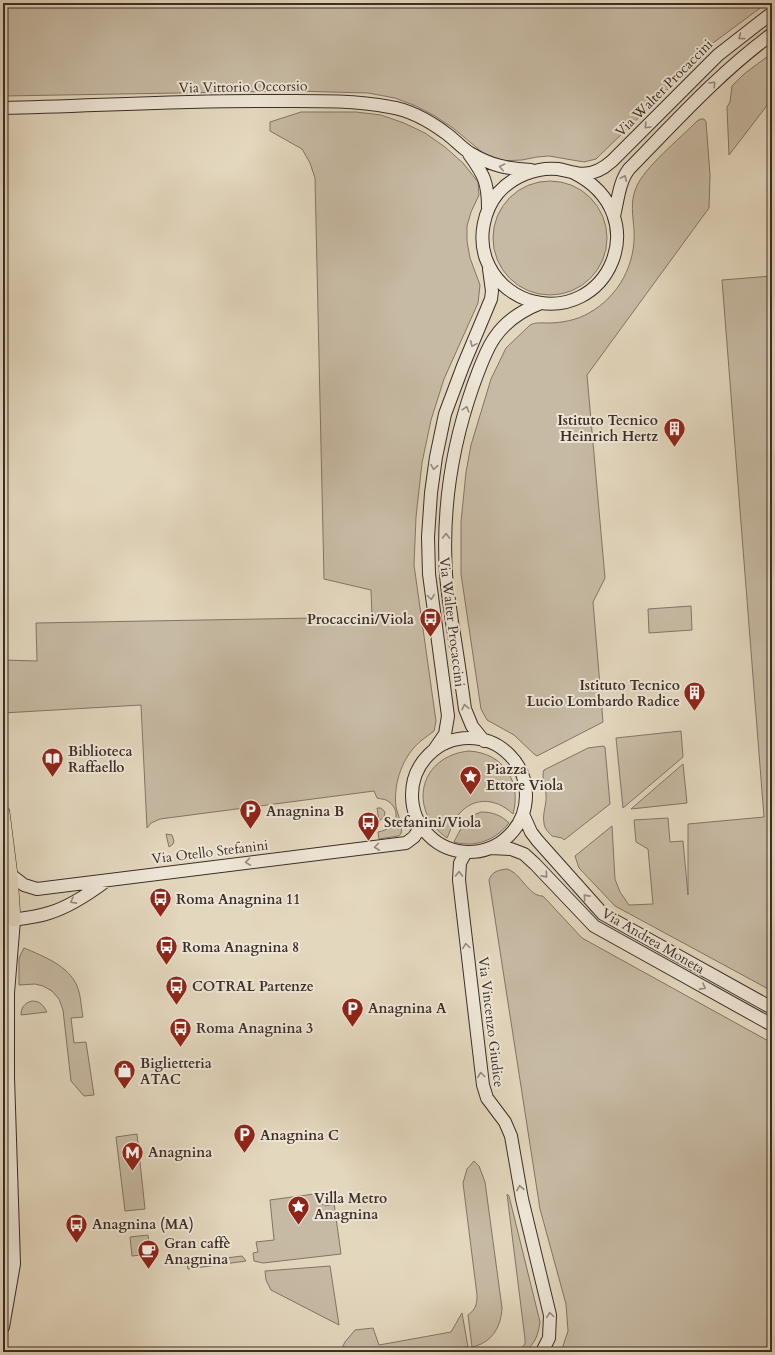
<svg xmlns="http://www.w3.org/2000/svg" width="775" height="1355" viewBox="0 0 775 1355" font-family="Cardo,serif">
<style>
.green{fill:#c7baa4;stroke:#827466}
.lines{fill:none;stroke-linecap:round;stroke-linejoin:round}
.secondary-casing{stroke:#3c2e27;stroke-width:14}
.primary-casing{stroke:#3c2e27;stroke-width:14}
.secondary{stroke:#ede5d5;stroke-width:12}
.primary{stroke:#e3d7be;stroke-width:13}
.oneway{stroke:#948a7e}
.labels{text-anchor:middle;dominant-baseline:central;stroke-width:4;stroke-linejoin:round;paint-order:stroke}
.street-label{font-size:14px;fill:#3c2e27;stroke:#ede5d5}
.poi-label{font-size:14px;font-weight:bold;fill:#3c2e27;stroke:#ede5d5;text-anchor:start}
</style>
<rect width="100%" height="100%" fill="#e3d7be"/>
<filter id="stains"><feTurbulence type="fractalNoise" baseFrequency=".005" numOctaves="4"/><feColorMatrix values="0 0 0 0 .2 0 0 0 0 .09 0 0 0 0 .02 0 0 0 .5 -.17"/></filter>
<radialGradient id="worn" r=".72"><stop offset=".6" stop-color="#630" stop-opacity="0"/><stop offset="1" stop-color="#630" stop-opacity=".3"/></radialGradient>
<!-- green -->
<path class="green" d="M3 3H767L713 43 663 94 596 159 584 162 549 156 537 157 522 160 499 161 488 157 453 128 435 116 416 106 395 98 368 93 295 91 3 96Z
M772 53V99L729 155 727 107 730 102 732 86 744 74Z
M301 112H356L381 115 404 123 425 133 445 147 463 163 478 182 479 195 471 212 467 226V241L470 258 480 285 478 303 444 379 431 420 422 463 416 517 414 565 434 707 436 721 434 731C430 734 426 737 422 740 403 755 393 783 396 807 398 816 403 825 401 834L398 836 379 839 378 832C397 829 403 809 386 800 384 799 380 799 377 798L374 791 160 819 151 823 147 828 141 705 3 713V660L37 661 36 623 372 617 371 590 324 579 315 178 310 163 302 149 270 131V122Z
M701 119H704L706 122 710 175 709 208 587 375 605 578 593 602 603 722 537 756 534 754 514 735 487 720 481 709 461 574V522L466 472 471 445 491 379 506 348 530 325C536 322 541 323 548 323 562 323 577 320 589 313 619 296 636 264 634 230 633 215 630 202 636 188 644 167 681 138 697 121Z
M493 238a57 57 0 1 1 114 0a57 57 0 1 1-114 0Z
M772 276V991L615 906 579 868 575 856 612 826 615 879 620 892 629 905 653 904 648 849 636 842 634 820 668 818 670 842 683 841 688 895V824L764 817 722 280Z
M691 606 692 630 649 633 648 609Z
M681 731 683 757 623 808 616 738Z
M603 746 605 747 610 804 564 840 562 838 552 836C549 833 544 828 544 823 542 814 547 804 546 795 546 787 541 777 544 770L588 748Z
M469 751C503 753 522 781 513 814 495 797 471 796 456 818 452 824 450 832 447 838 407 810 419 756 469 751Z
M683 764 687 803 631 809Z
M377 808H381L385 812 384 817 379 821Z
M481 812C492 812 501 815 509 823 496 840 475 848 454 842 461 828 466 817 481 812Z
M166 834 172 835 174 841 173 844 169 847Z
M507 869C521 873 529 897 543 896L582 938 772 1043V1352H561L568 1331 566 1304 540 1209 489 880C492 871 499 870 507 869Z
M24 948C43 956 69 966 77 986 81 995 81 1007 83 1017L71 1018 74 1043 86 1042 94 1095 84 1096 71 1081 63 1010 59 999 52 991 43 986 35 984 19 985V958Z
M32 1001C40 1001 43 1005 47 1012L21 1015C21 1008 24 1003 32 1001Z
M137 1134 145 1209 125 1211 116 1137Z
M474 1161 479 1166 485 1182 502 1308C501 1328 491 1343 472 1347L468 1315C476 1309 477 1304 477 1295L463 1183 467 1169Z
M314 1194C318 1203 325 1209 334 1203L341 1254 263 1263 254 1261 253 1253 258 1252 256 1242 274 1240 270 1200Z
M507 1194 509 1196 540 1322C538 1336 535 1343 525 1352H518L525 1344V1339Z
M148 1235 150 1254 132 1256 130 1237Z
M242 1256 246 1261 188 1269 187 1263Z
M330 1266 339 1325 271 1290 266 1280 265 1271Z
M462 1313 468 1347 419 1352H340L345 1342 355 1330 373 1328 379 1345 451 1332Z"/>
<g class="lines">
<defs>
<path id="secondary" d="M3 108C94 106 184 100 275 101 313 101 352 100 390 107 410 110 431 122 447 134 455 140 462 148 470 153 490 165 507 169 531 170
M469 154C484 175 488 182 488 208
M574 173C657 215 608 325 528 300 508 293 493 278 486 259 478 237 484 210 498 193 513 176 536 167 558 169 564 170 570 172 576 173 589 176 602 170 612 161L718 55 772 13
M614 216C618 200 619 182 629 169 675 122 719 73 772 34
M412 795a57 57 0 1 1 114 0a57 57 0 1 1-114 0Z
M484 741 472 726 465 709C461 680 457 651 452 622 450 606 447 590 446 574 442 510 452 446 473 386 479 370 485 351 495 337 506 321 523 310 541 303
M434 750 445 734 448 716 429 574 428 537 431 493 436 457 445 414 463 366 491 299 492 291 489 269
M523 814 531 832 537 840 603 914 772 1008
M491 848 511 849 524 854 535 864 594 926 772 1025
M466 852 460 863 459 880 483 1085 487 1098 505 1122 511 1136 522 1199 550 1315 549 1338 542 1352
M11 875 24 885 37 889 406 843 414 837 421 826
M3 921C18 919 34 918 49 913 69 907 90 893 106 881
M3 1251 12 1232
M3 1327 14 1264 8 1077V993L14 920"/>
<path id="primary" d="M3 812 11 875 14 920"/>
</defs>
<!-- secondary casing -->
<use href="#secondary" class="secondary-casing"/>
<!-- primary casing -->
<use href="#primary" class="primary-casing"/>
<!-- secondary -->
<use href="#secondary" class="secondary"/>
<!-- primary -->
<use href="#primary" class="primary"/>
</g>
<!-- one-way arrows -->
<defs><path id="oneway-chevron" d="M-2-3.5L2.5 0L-2 3.5" fill="none" stroke-width="1.6" stroke-linecap="round" stroke-linejoin="round"/></defs>
<g class="oneway">
<use href="#oneway-chevron" transform="translate(741 37) rotate(143)"/>
<use href="#oneway-chevron" transform="translate(713 84) rotate(-45)"/>
<use href="#oneway-chevron" transform="translate(647 126) rotate(134)"/>
<use href="#oneway-chevron" transform="translate(502 167) rotate(-168)"/>
<use href="#oneway-chevron" transform="translate(624 178) rotate(-66)"/>
<use href="#oneway-chevron" transform="translate(473 344) rotate(114)"/>
<use href="#oneway-chevron" transform="translate(466 409) rotate(-73)"/>
<use href="#oneway-chevron" transform="translate(434 467) rotate(99)"/>
<use href="#oneway-chevron" transform="translate(446 536) rotate(-89)"/>
<use href="#oneway-chevron" transform="translate(431 597) rotate(82)"/>
<use href="#oneway-chevron" transform="translate(465 707) rotate(-101)"/>
<use href="#oneway-chevron" transform="translate(377 847) rotate(173)"/>
<use href="#oneway-chevron" transform="translate(248 862) rotate(172)"/>
<use href="#oneway-chevron" transform="translate(459 874) rotate(-89)"/>
<use href="#oneway-chevron" transform="translate(545 875) rotate(48)"/>
<use href="#oneway-chevron" transform="translate(586 897) rotate(-132)"/>
<use href="#oneway-chevron" transform="translate(73 901) rotate(151)"/>
<use href="#oneway-chevron" transform="translate(466 946) rotate(-98)"/>
<use href="#oneway-chevron" transform="translate(703 987) rotate(29)"/>
<use href="#oneway-chevron" transform="translate(481 1075) rotate(-97)"/>
<use href="#oneway-chevron" transform="translate(520 1188) rotate(-100)"/>
<use href="#oneway-chevron" transform="translate(550 1315) rotate(-98)"/>
</g>
<!-- icons -->
<defs>
<symbol id="building-pin" viewBox="-11 -11 22 30"><path d="M0 17L-7.5 6A9.5 9.5 0 1 1 7.5 6Z" fill="#8f2418" stroke="#ede5d5"/><path d="M-4-6H4V6H1V3H-1V6H-4ZM-2.5-4.3h1.7v1.8h-1.7ZM.8-4.3h1.7v1.8H.8ZM-2.5-1h1.7V.8h-1.7ZM.8-1h1.7V.8H.8Z" fill="#fff"/></symbol>
<symbol id="bus-pin" viewBox="-11 -11 22 30"><path d="M0 17L-7.5 6A9.5 9.5 0 1 1 7.5 6Z" fill="#8f2418" stroke="#ede5d5"/><path d="M-5-6H5V4H4V6H2V4H-2V6H-4V4H-5ZM-3.5-4V0h7V-4ZM-3.5 1.2v1.5H-2V1.2ZM2 1.2v1.5H3.5V1.2Z" fill="#fff"/></symbol>
<symbol id="library-pin" viewBox="-11 -11 22 30"><path d="M0 17L-7.5 6A9.5 9.5 0 1 1 7.5 6Z" fill="#8f2418" stroke="#ede5d5"/><path d="M-6-4Q-3-5.5-.7-3.5V5Q-3 3-6 4ZM6-4Q3-5.5 .7-3.5V5Q3 3 6 4Z" fill="#fff"/></symbol>
<symbol id="sight-pin" viewBox="-11 -11 22 30"><path d="M0 17L-7.5 6A9.5 9.5 0 1 1 7.5 6Z" fill="#8f2418" stroke="#ede5d5"/><path d="M0-6L1.8-2.2L6-1.7L2.9 1.2L3.7 5.4L0 3.3L-3.7 5.4L-2.9 1.2L-6-1.7L-1.8-2.2Z" fill="#fff"/></symbol>
<symbol id="parking-pin" viewBox="-11 -11 22 30"><path d="M0 17L-7.5 6A9.5 9.5 0 1 1 7.5 6Z" fill="#8f2418" stroke="#ede5d5"/><path d="M-3.5-5.5H1a3.5 3.5 0 0 1 0 7H-1V5.5H-3.5ZM-1-3.4V-.6H.8a1.4 1.4 0 0 0 0-2.8Z" fill="#fff"/></symbol>
<symbol id="shop-pin" viewBox="-11 -11 22 30"><path d="M0 17L-7.5 6A9.5 9.5 0 1 1 7.5 6Z" fill="#8f2418" stroke="#ede5d5"/><path d="M-5-2.5h2.3a2.7 3.5 0 0 1 5.4 0H5L5.5 6h-11ZM-1.5-2.5h3a1.5 2.3 0 0 0-3 0Z" fill="#fff"/></symbol>
<symbol id="metro-pin" viewBox="-11 -11 22 30"><path d="M0 17L-7.5 6A9.5 9.5 0 1 1 7.5 6Z" fill="#8f2418" stroke="#ede5d5"/><path d="M-5.5 5V-5H-3L0 0L3-5H5.5V5H3V-.5L0 4L-3-.5V5Z" fill="#fff"/></symbol>
<symbol id="cafe-pin" viewBox="-11 -11 22 30"><path d="M0 17L-7.5 6A9.5 9.5 0 1 1 7.5 6Z" fill="#8f2418" stroke="#ede5d5"/><path d="M-5.5-4.5H6V0H3Q3 3.5 0 3.5H-2.5Q-5.5 3.5-5.5 0ZM3-3.2v2h1.7v-2ZM-6 4.5H4V6H-6Z" fill="#fff"/></symbol>
</defs>
<g fill-rule="evenodd">
<use href="#building-pin" x="662" y="416" width="25" height="34"/>
<use href="#bus-pin" x="418" y="606" width="25" height="34"/>
<use href="#building-pin" x="682" y="680" width="25" height="34"/>
<use href="#library-pin" x="40" y="746" width="25" height="34"/>
<use href="#sight-pin" x="458" y="764" width="25" height="34"/>
<use href="#parking-pin" x="238" y="798" width="25" height="34"/>
<use href="#bus-pin" x="356" y="810" width="25" height="34"/>
<use href="#bus-pin" x="148" y="886" width="25" height="34"/>
<use href="#bus-pin" x="154" y="934" width="25" height="34"/>
<use href="#bus-pin" x="164" y="974" width="25" height="34"/>
<use href="#parking-pin" x="340" y="996" width="25" height="34"/>
<use href="#bus-pin" x="168" y="1016" width="25" height="34"/>
<use href="#shop-pin" x="112" y="1058" width="25" height="34"/>
<use href="#parking-pin" x="232" y="1122" width="25" height="34"/>
<use href="#metro-pin" x="120" y="1140" width="25" height="34"/>
<use href="#sight-pin" x="286" y="1194" width="25" height="34"/>
<use href="#bus-pin" x="64" y="1212" width="25" height="34"/>
<use href="#cafe-pin" x="136" y="1238" width="25" height="34"/>
</g>
<g class="labels">
<!-- street labels -->
<g class="street-label">
<text transform="translate(243 87) rotate(-1)">Via Vittorio Occorsio</text>
<text transform="translate(664 88) rotate(-45)">Via Walter Procaccini</text>
<text transform="translate(452 622) rotate(83)">Via Walter Procaccini</text>
<text transform="translate(210 852) rotate(-7)">Via Otello Stefanini</text>
<text transform="translate(653 941) rotate(30)">Via Andrea Moneta</text>
<text transform="translate(491 1022) rotate(83)">Via Vincenzo Giudice</text>
</g>
<!-- poi labels -->
<g class="poi-label">
<text x="658" y="420" text-anchor="end">Istituto Tecnico<tspan x="658" dy="16">Heinrich Hertz</tspan></text>
<text x="414" y="619" text-anchor="end">Procaccini/Viola</text>
<text x="680" y="685" text-anchor="end">Istituto Tecnico<tspan x="680" dy="16">Lucio Lombardo Radice</tspan></text>
<text x="68" y="751">Biblioteca<tspan x="68" dy="16">Raffaello</tspan></text>
<text x="486" y="769">Piazza<tspan x="486" dy="16">Ettore Viola</tspan></text>
<text x="266" y="811">Anagnina B</text>
<text x="384" y="822">Stefanini/Viola</text>
<text x="176" y="899">Roma Anagnina 11</text>
<text x="182" y="947">Roma Anagnina 8</text>
<text x="192" y="986">COTRAL Partenze</text>
<text x="368" y="1008">Anagnina A</text>
<text x="196" y="1028">Roma Anagnina 3</text>
<text x="140" y="1063">Biglietteria<tspan x="140" dy="16">ATAC</tspan></text>
<text x="260" y="1135">Anagnina C</text>
<text x="148" y="1152">Anagnina</text>
<text x="314" y="1198">Villa Metro<tspan x="314" dy="16">Anagnina</tspan></text>
<text x="92" y="1224">Anagnina (MA)</text>
<text x="164" y="1243">Gran caffè<tspan x="164" dy="16">Anagnina</tspan></text>
</g>
</g>
<!-- margin -->
<rect width="775" height="1355" fill="none" stroke="#e3d7be" stroke-width="16"/>
<rect x="4" y="4" width="767" height="1347" fill="none" stroke="#3c2e27" stroke-width="2"/>
<rect x="8" y="8" width="759" height="1339" fill="none" stroke="#3c2e27"/>
<rect width="100%" height="100%" filter="url(#stains)"/>
<rect width="100%" height="100%" fill="url(#worn)"/>
</svg>
